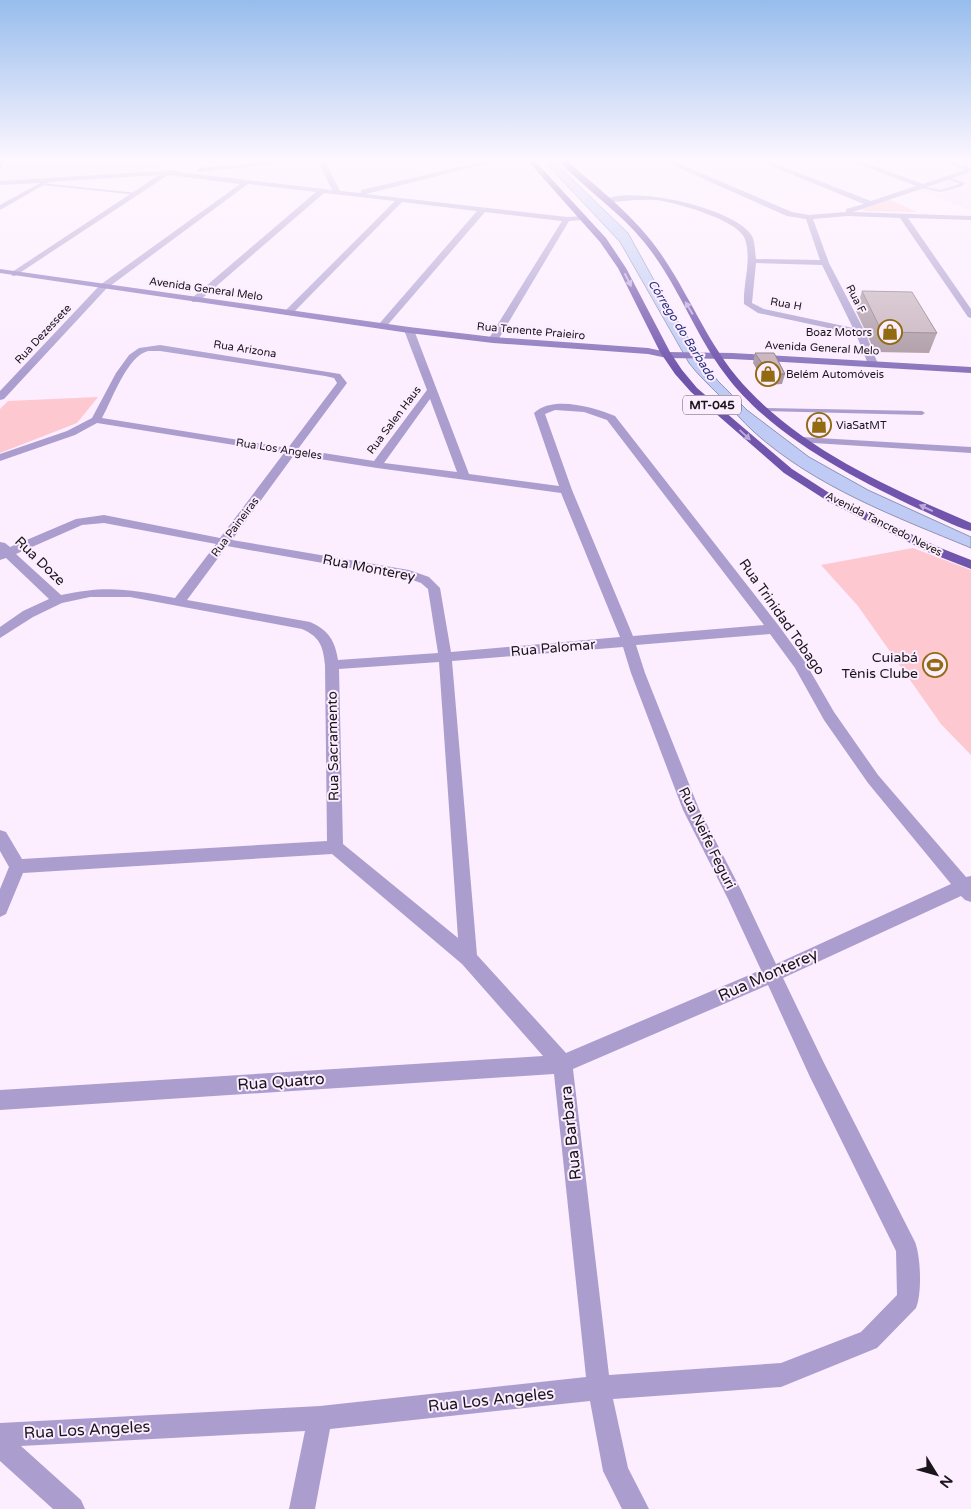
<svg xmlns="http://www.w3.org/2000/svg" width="971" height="1509" viewBox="0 0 971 1509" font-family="'Varela Round',sans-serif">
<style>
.built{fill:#f7e2fb}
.green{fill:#fdc8d0}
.water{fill:#bfcbf4;stroke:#8e94b3}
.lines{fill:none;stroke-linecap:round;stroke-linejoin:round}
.service{fill:#ab9ecf;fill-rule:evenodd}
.minor{fill:#ab9ecf;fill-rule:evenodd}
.secondary{fill:#8974bc;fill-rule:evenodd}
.primary{fill:#7154ac;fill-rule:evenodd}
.wall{fill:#ab99a3}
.building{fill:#c7b2bd;stroke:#8b7d84}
.oneway{fill:#bda8da}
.labels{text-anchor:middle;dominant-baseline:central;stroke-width:4;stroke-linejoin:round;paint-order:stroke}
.far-street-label{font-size:11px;fill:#1a151b;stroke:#fcedff}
.far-poi-label{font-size:11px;fill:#1a151b;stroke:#fcedff;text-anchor:start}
.far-water-label{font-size:12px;font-style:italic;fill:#27317e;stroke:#fcedff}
.shield{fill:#fcedff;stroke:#5e565f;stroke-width:1}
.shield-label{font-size:12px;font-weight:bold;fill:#1a151b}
.street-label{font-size:14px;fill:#1a151b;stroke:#fcedff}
.poi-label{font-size:14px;fill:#1a151b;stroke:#fcedff;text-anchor:end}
.near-street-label{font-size:16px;fill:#1a151b;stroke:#fcedff}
</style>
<rect width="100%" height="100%" fill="#fcedff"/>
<!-- built -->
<path class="built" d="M8 161H162V170L0 180Z
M971 172V210L915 190Z"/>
<!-- green -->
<path class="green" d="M888 199 917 212 865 211 860 208Z
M98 397 77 423 0 453V409L8 401Z
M913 548 971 570V755L941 724 858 606 821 565Z"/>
<!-- water -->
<path class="water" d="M544 161H553L628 233 670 309 703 361 718 381 747 410 809 457 868 490 971 537V548C896 517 815 487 754 432 742 421 731 408 720 396 709 385 698 375 689 363L620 242Z"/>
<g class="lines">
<!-- service -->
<path class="service" d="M948 177 965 183 963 186 940 192 918 187 920 186 940 190 960 184 948 179Z
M41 183 138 193 140 194 138 195 42 185Z
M766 408 922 411 925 413 922 415 764 411 763 410Z"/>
<!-- minor -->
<path class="minor" d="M0 161H6L0 169Z
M274 161H305L199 172 196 170 199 168Z
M318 161H325L340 191 361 193V190L484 161H497L366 194 567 217 583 216 587 218 583 220 569 221 498 340 493 343 488 340 562 221 485 212 385 328 382 329 378 326 379 324 477 211 402 202 291 315H285V311L395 201 324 193 198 302H192V298L316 192 248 184 106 289 4 399 0 400V391L100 285 240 184 168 175 15 276H12V272L159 175 49 182 0 210V205L40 183 0 185V181L176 170 179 172 332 190Z
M663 161H673L792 212 809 215 846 212V209L864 204 758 161H768L871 201 916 186 850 161H861L923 184 964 170 941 161H952L971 168V172L853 212 971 216V220L908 218 971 309V318L968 317 900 218 848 216 813 219 829 263 865 332 878 364 876 366H870L868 364 856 334 758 313 744 304C743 282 752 261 745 239 739 220 674 202 656 200 639 199 622 201 606 203L602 201C628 184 736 208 752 236 755 242 755 252 756 259L820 260 806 219 787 216ZM756 263 822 265 853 328 764 309 752 303Z
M409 327 414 330 469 474 559 486 534 413C552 395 594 407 615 416L779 626 805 662 834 712 878 775 966 877 971 876V902L965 900 961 896 783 978 824 1063 915 1242C921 1257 922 1294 916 1308L877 1348 781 1387 613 1399 628 1468 649 1509H622L603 1471 590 1401 330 1429 315 1509H289L305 1431 21 1446 81 1500 85 1509H53L0 1461V1423L320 1406 586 1377 554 1074 0 1110V1090L543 1056 462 964 332 854 23 873 6 914 0 917V889L9 867 0 851V830L6 832 22 859 327 841 325 665C323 646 320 637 302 629L130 597H90L62 603 33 617 0 638V627L23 611 49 599 6 558 0 560V542L5 543 10 547 76 519 104 515 220 538 284 453 97 423 75 435 0 461V454L67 431 92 418 116 373 129 355 139 348 160 345 340 374 347 383 298 449 374 461 427 390 404 330ZM148 351H160L325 376 334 378 337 383 288 448 102 418C112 400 127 356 148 351ZM430 399 457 472 384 463ZM555 410 584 412 607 420 764 625 633 636 572 490 545 414ZM294 455 377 468 561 493 620 637 451 652 440 588 429 577 409 570 232 540ZM104 523 216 544 175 598C130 589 106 585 61 595L16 554 82 525ZM227 546 407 578 421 583 428 589 438 653 338 660C335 640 328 630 310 622L187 600ZM770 634 795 668 824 720 868 783 951 884 776 964 741 890 699 809 645 673 636 645ZM623 647 631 673 683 810 728 899 761 970 566 1053 477 955 452 661ZM439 662 458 938 343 844 339 669ZM768 985 810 1077 896 1251 897 1295 861 1332 781 1363 609 1375 573 1069Z
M802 437 971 447V453L798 442 797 440 798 438Z"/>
<!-- secondary -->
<path class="secondary" d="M0 269 409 327 493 337 648 348 667 352 732 353 971 367V373L732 359 667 358 648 354 493 343 409 333 0 273Z"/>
<!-- primary -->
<path class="primary" d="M528 161H535L606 238 626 268 670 352 682 370 697 388 792 469 837 498 938 547 971 560V569L930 553 829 502 784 473 691 392 675 374 660 352 618 268 600 242Z
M559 161H567C600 190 636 217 661 254 688 293 706 339 736 376 794 446 889 488 971 523V531C953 526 936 516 919 509 853 478 769 434 725 374 694 333 677 282 644 242 619 211 586 190 559 161Z"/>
</g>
<!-- wall -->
<path class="wall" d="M862 291 937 333 929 353 875 352 856 311Z
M755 353 785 374 782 384 766 385 753 363Z"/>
<!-- building -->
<path class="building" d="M862 291 912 292 937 333 882 332Z
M755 353H774L785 374H769Z"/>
<!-- one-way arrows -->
<defs><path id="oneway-solid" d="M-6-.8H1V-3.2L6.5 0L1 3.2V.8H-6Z" transform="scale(1.25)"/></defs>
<g class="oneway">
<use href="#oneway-solid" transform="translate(628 280) rotate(63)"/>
<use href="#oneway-solid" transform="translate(689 308) rotate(-121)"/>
<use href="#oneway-solid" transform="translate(745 435) rotate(43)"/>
<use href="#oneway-solid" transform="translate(926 508) rotate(-155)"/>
</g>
<!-- sky -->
<linearGradient id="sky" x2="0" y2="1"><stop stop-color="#97bded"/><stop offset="0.43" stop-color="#fef7ff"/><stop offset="1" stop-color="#fef7ff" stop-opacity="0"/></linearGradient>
<rect width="971" height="373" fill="url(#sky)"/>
<!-- icons -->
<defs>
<symbol id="shop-ring" viewBox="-11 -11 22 22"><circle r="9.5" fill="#fcedff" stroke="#916a11" stroke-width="1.5"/><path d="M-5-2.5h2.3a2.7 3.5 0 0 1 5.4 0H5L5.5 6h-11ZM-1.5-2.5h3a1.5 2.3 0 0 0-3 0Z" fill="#916a11"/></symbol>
<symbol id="stadium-ring" viewBox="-11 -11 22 22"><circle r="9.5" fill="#fcedff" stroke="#916a11" stroke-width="1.5"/><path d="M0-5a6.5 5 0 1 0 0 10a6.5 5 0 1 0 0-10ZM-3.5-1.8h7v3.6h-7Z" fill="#916a11"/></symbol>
</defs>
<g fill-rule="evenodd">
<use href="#shop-ring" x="876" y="318" width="28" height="28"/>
<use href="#shop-ring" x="754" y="360" width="28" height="28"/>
<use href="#shop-ring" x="805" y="411" width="28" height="28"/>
<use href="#stadium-ring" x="921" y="651" width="28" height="28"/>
</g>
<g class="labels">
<!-- far-street labels -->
<g class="far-street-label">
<text transform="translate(206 289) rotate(8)">Avenida General Melo</text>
<text transform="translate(856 299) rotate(63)">Rua F</text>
<text transform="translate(786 304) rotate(10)">Rua H</text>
<text transform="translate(531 331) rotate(5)">Rua Tenente Praieiro</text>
<text transform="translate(43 334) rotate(-47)">Rua Dezessete</text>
<text transform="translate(822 348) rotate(3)">Avenida General Melo</text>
<text transform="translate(245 349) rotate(9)">Rua Arizona</text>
<text transform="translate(394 420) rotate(-53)">Rua Salen Haus</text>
<text transform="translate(279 449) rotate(9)">Rua Los Angeles</text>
<text transform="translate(884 524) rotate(27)">Avenida Tancredo Neves</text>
<text transform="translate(235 527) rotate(-53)">Rua Paineiras</text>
</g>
<!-- far-poi labels -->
<g class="far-poi-label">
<text x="872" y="332" text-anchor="end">Boaz Motors</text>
<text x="786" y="374">Belém Automóveis</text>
<text x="836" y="425">ViaSatMT</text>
</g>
<!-- far-water labels -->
<g class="far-water-label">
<text transform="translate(682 330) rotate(58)">Córrego do Barbado</text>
</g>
<!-- shield labels -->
<rect class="shield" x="683" y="395.5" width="58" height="19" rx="4"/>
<g class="shield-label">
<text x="712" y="405">MT-045</text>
</g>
<!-- street labels -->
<g class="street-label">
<text transform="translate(40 561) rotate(44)">Rua Doze</text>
<text transform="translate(369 568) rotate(11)">Rua Monterey</text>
<text transform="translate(782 617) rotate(55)">Rua Trinidad Tobago</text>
<text transform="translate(553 648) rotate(-5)">Rua Palomar</text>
<text transform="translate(333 746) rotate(-91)">Rua Sacramento</text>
<text transform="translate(707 838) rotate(64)">Rua Neife Feguri</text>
</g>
<!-- poi labels -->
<g class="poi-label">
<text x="918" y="657">Cuiabá<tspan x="918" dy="16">Tênis Clube</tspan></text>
</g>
<!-- near-street labels -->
<g class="near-street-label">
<text transform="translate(768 975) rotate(-24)">Rua Monterey</text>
<text transform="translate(281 1082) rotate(-4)">Rua Quatro</text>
<text transform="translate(571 1133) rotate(-96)">Rua Barbara</text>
<text transform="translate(491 1400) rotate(-6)">Rua Los Angeles</text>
<text transform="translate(87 1430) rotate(-3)">Rua Los Angeles</text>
</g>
</g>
<!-- north arrow -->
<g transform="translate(936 1474) rotate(127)" stroke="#fcedff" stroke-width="4" paint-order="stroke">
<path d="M0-4L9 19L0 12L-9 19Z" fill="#1a151b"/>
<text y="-8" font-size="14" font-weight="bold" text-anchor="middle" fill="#1a151b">N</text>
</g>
</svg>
